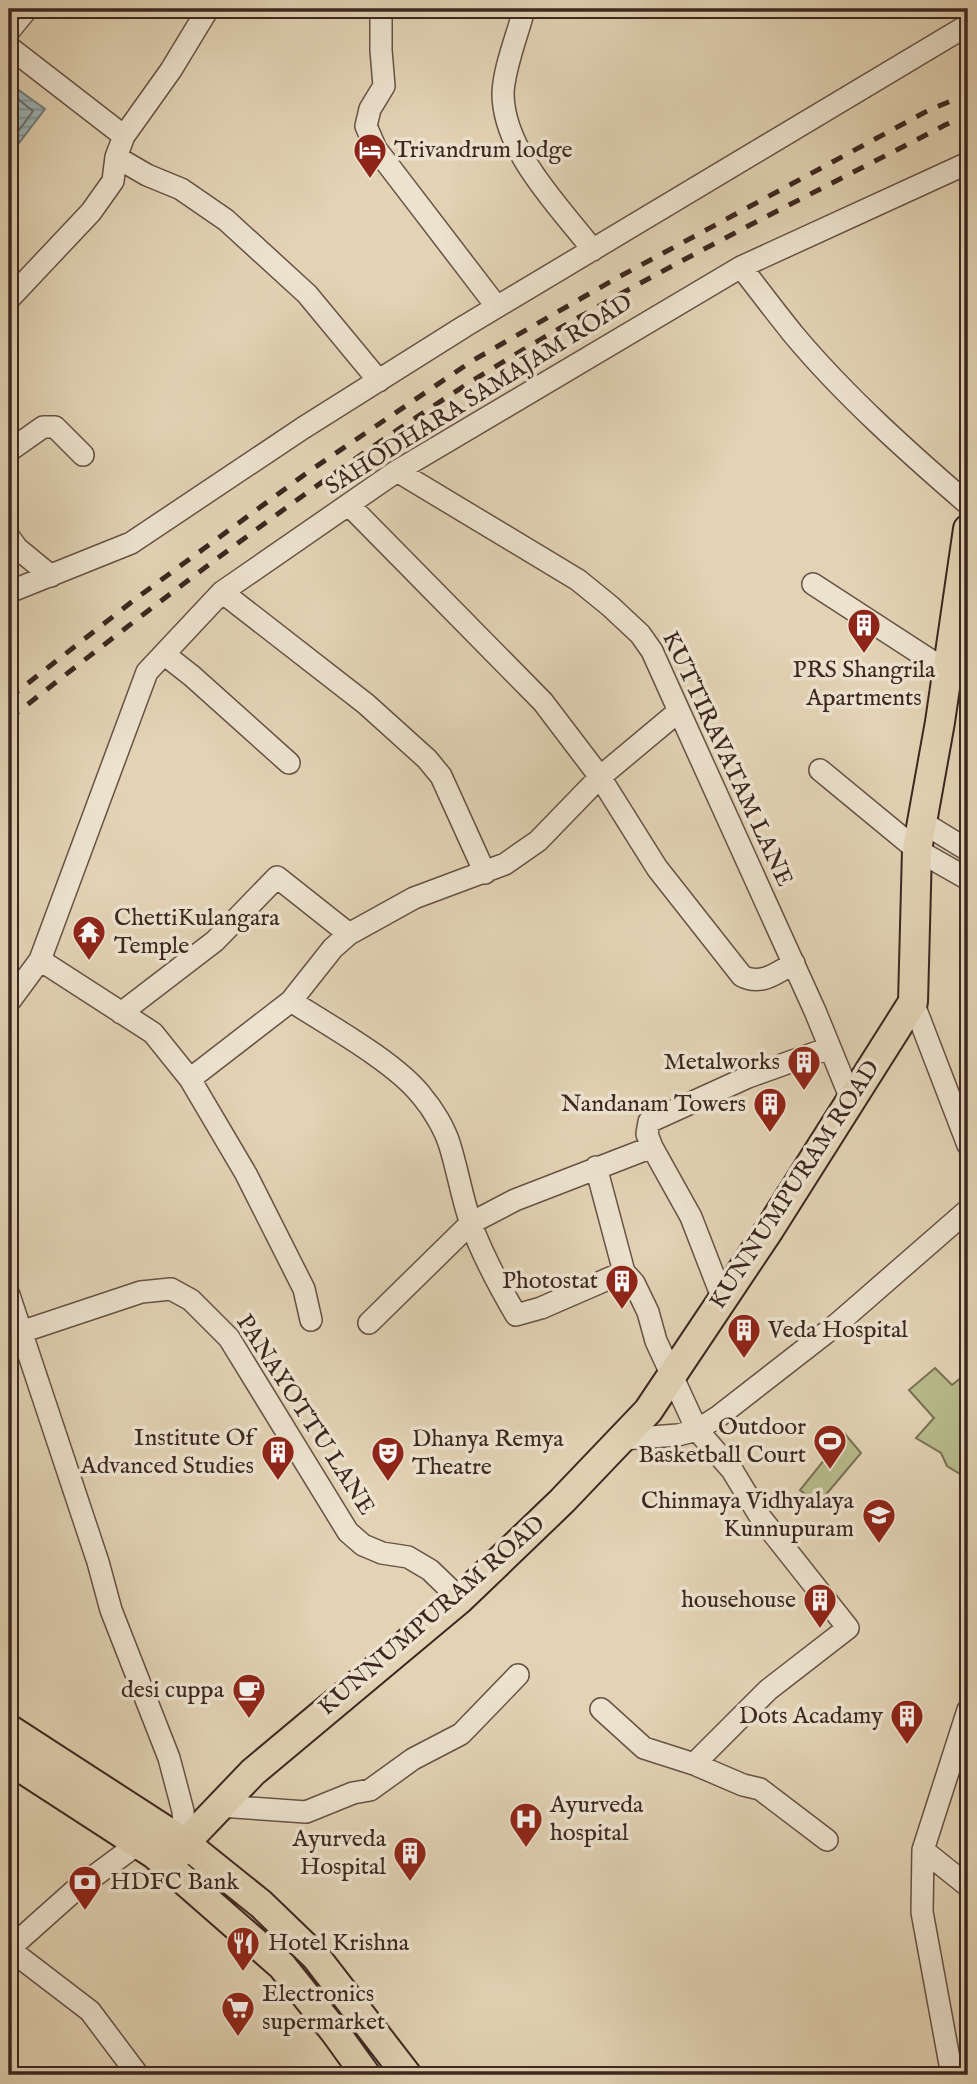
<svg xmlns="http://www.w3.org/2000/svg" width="977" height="2084" viewBox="0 0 977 2084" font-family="'IM FELL English',serif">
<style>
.grass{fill:#b7bb8b;stroke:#7a7156;stroke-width:2}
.water{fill:url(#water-rules);stroke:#747c7c;stroke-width:2}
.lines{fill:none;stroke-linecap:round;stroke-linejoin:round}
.shore{stroke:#6b6e6c;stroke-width:2}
.minor-casing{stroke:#665245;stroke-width:24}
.major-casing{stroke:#3c2720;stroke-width:32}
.minor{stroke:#ece2ce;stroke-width:21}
.major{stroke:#e2d3b4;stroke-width:28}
.rail{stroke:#3c2720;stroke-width:5;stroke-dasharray:12 12;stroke-linecap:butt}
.labels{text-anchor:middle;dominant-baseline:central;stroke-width:7;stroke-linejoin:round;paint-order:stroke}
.poi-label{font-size:24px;fill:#3c2720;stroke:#ece2ce;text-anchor:end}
.street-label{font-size:24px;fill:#3c2720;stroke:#ece2ce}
</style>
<defs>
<pattern id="water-rules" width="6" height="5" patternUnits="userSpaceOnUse" patternTransform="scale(1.75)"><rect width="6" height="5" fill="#9ab5b9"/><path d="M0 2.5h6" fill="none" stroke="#7f9396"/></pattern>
</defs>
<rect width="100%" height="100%" fill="#e2d3b4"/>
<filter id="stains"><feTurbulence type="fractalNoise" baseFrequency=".00286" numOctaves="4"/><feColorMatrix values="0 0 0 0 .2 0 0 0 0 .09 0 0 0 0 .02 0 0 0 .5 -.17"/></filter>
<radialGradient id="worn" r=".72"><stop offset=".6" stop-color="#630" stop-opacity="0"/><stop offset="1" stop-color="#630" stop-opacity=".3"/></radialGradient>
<!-- grass -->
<path class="grass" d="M935 1368 952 1385 968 1372V1479L947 1466 941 1453 916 1438 934 1418 909 1390Z
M845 1434 861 1453 818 1504 800 1490Z"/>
<!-- water -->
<path class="water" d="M9 83 45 109 9 156Z"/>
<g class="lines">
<!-- shore -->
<path class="shore" d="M9 92 33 111 9 144"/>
<defs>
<path id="minor" d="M381 9V50L384 86 370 109 366 126 376 149 497 307
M524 9C518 34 504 67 503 93 503 151 559 206 593 250
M9 31 27 9
M9 47 124 136
M116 157 147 175 181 189 226 220 307 294 379 381
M741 267C759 290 776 313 794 335 845 396 909 453 968 504
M9 299 91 212 113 181 116 157 124 136 171 70 208 9
M9 451 43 427H55L83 455
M397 471 578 580 610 606 640 634 652 651 679 711 815 1011 851 1099
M349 505 543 702 600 777 657 868 742 976C761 986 777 973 794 963
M9 537 17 548 51 576
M813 584 947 671
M9 592 131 543 303 428 465 326 968 25
M222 592 366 704 427 759 441 776 485 873
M164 654 192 676 289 763
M820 770 917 850 968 879
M922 822 966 849 968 846
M40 960 153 1033 190 1079 246 1174 304 1289 311 1320
M291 1001C328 1025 395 1062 421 1095 433 1109 445 1129 450 1146 458 1172 462 1198 471 1224 483 1256 499 1286 516 1315L541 1308 624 1272
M9 1002 40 960 147 672 222 592 397 471 741 267 968 163
M913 1002 968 1145
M121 1013 215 941 277 877 349 934
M190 1079 291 1001 333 948 349 934 414 898 505 864 538 841 600 777 679 711
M596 1167 624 1272 634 1283 648 1312 656 1341 697 1430 732 1470 761 1518 848 1628 768 1690 694 1764
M9 1295 98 1562 111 1610 169 1758 183 1811 185 1843
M722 1297 691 1217 652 1147 647 1134 649 1122 748 1077 829 1048
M369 1323 471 1223 515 1200 652 1147
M21 1332 141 1292 171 1289 191 1300 229 1338 348 1532 363 1545 382 1553 408 1557 430 1570 460 1599
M623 1439 678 1435 697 1430 719 1416 836 1325 968 1210
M601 1709 644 1748 694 1764 743 1785 760 1789 827 1840
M220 1806 306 1812 353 1793 370 1790 413 1759 461 1734 518 1675
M923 1850 968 1886
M138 2075 90 2011 9 1949 74 1891 139 1843
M952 2075 922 1912 923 1850 968 1710"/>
<path id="major" d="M9 1729 185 1843 261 1904 316 1957 407 2075
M9 1760 154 1854 282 1966 335 2032 366 2075
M169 1867 185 1843 253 1772 460 1599 562 1501 648 1411 769 1230 913 1002 917 850 940 722 968 529"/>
</defs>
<!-- minor casing -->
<use href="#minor" class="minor-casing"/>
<!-- major casing -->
<use href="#major" class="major-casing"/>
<!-- minor -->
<use href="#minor" class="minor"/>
<!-- major -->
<use href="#major" class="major"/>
<!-- rail -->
<path class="rail" d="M9 698 138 597 308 472 472 361 615 279 929 110 968 94
M9 719C158 602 309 485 469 383 621 287 785 208 945 125L968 115"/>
</g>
<!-- icons -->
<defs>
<symbol id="hotel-pin" viewBox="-11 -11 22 30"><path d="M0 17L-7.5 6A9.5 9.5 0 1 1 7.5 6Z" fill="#8f2418" stroke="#ece2ce"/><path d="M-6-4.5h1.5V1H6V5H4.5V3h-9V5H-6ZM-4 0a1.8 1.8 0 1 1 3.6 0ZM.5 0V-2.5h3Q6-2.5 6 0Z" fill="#fff"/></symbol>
<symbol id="building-pin" viewBox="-11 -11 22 30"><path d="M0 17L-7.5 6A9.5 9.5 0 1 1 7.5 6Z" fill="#8f2418" stroke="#ece2ce"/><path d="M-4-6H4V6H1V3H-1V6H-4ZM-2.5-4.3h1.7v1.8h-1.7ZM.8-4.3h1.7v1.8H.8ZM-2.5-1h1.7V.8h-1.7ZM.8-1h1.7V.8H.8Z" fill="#fff"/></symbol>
<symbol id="temple-pin" viewBox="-11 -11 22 30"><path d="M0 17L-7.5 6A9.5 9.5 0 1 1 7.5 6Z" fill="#8f2418" stroke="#ece2ce"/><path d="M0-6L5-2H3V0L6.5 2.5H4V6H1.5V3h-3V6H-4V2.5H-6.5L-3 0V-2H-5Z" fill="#fff"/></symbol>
<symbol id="stadium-pin" viewBox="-11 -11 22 30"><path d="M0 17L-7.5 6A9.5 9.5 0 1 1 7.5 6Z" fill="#8f2418" stroke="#ece2ce"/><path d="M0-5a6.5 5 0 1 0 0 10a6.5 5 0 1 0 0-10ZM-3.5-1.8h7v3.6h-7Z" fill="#fff"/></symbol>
<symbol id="theatre-pin" viewBox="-11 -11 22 30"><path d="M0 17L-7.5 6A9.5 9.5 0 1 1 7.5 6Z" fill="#8f2418" stroke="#ece2ce"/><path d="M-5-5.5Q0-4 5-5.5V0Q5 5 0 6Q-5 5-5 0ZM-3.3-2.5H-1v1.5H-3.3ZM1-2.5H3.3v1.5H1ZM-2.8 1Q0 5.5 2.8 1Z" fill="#fff"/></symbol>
<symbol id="school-pin" viewBox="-11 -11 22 30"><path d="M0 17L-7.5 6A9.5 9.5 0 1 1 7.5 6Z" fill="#8f2418" stroke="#ece2ce"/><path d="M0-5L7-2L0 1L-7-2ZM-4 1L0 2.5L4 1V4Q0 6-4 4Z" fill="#fff"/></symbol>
<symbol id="cafe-pin" viewBox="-11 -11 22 30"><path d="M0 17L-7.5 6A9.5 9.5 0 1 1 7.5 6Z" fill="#8f2418" stroke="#ece2ce"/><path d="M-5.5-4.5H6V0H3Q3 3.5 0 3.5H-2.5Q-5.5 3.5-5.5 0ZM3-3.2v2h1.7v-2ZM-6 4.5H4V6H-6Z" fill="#fff"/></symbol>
<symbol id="hospital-pin" viewBox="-11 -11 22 30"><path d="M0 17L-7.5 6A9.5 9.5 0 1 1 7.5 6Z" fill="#8f2418" stroke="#ece2ce"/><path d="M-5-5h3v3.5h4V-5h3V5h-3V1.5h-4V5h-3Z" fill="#fff"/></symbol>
<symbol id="bank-pin" viewBox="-11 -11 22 30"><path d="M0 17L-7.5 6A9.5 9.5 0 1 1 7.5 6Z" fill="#8f2418" stroke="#ece2ce"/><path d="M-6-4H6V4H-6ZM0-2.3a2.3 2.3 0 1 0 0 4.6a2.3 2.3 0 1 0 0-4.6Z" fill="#fff"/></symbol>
<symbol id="restaurant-pin" viewBox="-11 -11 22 30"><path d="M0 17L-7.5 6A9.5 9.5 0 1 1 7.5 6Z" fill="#8f2418" stroke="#ece2ce"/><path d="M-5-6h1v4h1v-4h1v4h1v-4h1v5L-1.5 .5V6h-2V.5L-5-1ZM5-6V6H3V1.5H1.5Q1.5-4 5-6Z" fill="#fff"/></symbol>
<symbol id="supermarket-pin" viewBox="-11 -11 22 30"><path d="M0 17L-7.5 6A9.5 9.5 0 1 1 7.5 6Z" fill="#8f2418" stroke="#ece2ce"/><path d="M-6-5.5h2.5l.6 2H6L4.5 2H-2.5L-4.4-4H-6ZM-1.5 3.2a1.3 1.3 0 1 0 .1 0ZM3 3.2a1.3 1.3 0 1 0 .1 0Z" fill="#fff"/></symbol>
</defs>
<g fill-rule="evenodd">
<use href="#hotel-pin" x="351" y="131" width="38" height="52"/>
<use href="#building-pin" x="845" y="606" width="38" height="52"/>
<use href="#temple-pin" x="70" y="913" width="38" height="52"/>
<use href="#building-pin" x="785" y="1043" width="38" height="52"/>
<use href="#building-pin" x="751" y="1085" width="38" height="52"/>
<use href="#building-pin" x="603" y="1262" width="38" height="52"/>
<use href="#building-pin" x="725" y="1311" width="38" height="52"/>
<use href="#stadium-pin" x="811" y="1422" width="38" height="52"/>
<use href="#building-pin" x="259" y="1433" width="38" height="52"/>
<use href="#theatre-pin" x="369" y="1434" width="38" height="52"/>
<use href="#school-pin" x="860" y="1496" width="38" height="52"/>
<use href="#building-pin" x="801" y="1581" width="38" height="52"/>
<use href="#cafe-pin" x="230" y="1671" width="38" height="52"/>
<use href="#building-pin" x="888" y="1697" width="38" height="52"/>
<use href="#hospital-pin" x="507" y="1800" width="38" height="52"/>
<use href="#building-pin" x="391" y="1834" width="38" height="52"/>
<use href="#bank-pin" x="66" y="1863" width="38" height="52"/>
<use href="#restaurant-pin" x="224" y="1924" width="38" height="52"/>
<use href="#supermarket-pin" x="219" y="1989" width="38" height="52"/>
</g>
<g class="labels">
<!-- poi labels -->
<g class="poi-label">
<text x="394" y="150" text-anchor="start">Trivandrum lodge</text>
<text x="864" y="670" text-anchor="middle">PRS Shangrila<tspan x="864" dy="28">Apartments</tspan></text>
<text x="114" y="918" text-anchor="start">ChettiKulangara<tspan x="114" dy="28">Temple</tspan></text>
<text x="780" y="1062">Metalworks</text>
<text x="746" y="1104">Nandanam Towers</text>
<text x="598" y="1281">Photostat</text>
<text x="768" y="1330" text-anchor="start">Veda Hospital</text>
<text x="806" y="1427">Outdoor<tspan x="806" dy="28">Basketball Court</tspan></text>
<text x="254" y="1438">Institute Of<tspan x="254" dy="28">Advanced Studies</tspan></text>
<text x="412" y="1439" text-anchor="start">Dhanya Remya<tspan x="412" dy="28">Theatre</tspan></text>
<text x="854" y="1501">Chinmaya Vidhyalaya<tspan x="854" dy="28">Kunnupuram</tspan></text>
<text x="796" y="1600">househouse</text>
<text x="224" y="1690">desi cuppa</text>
<text x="883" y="1716">Dots Acadamy</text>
<text x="550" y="1805" text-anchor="start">Ayurveda<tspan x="550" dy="28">hospital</tspan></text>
<text x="386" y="1839">Ayurveda<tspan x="386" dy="28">Hospital</tspan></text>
<text x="110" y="1882" text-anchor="start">HDFC Bank</text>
<text x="268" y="1943" text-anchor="start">Hotel Krishna</text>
<text x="262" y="1994" text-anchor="start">Electronics<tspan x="262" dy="28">supermarket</tspan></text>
</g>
<!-- street labels -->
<g class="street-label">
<text transform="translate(479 395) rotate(-32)">SAHODHARA SAMAJAM ROAD</text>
<text transform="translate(727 759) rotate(65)">KUTTIRAVATAM LANE</text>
<text transform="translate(795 1185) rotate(-57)">KUNNUMPURAM ROAD</text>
<text transform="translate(305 1415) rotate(57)">PANAYOTTU LANE</text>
<text transform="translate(432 1616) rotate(-41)">KUNNUMPURAM ROAD</text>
</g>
</g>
<!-- margin -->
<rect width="977" height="2084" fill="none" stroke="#e2d3b4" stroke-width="35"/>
<rect x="10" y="10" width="956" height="2063" fill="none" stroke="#3c2720" stroke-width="3.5"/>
<rect x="18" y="18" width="942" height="2049" fill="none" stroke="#3c2720" stroke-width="2"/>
<rect width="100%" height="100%" filter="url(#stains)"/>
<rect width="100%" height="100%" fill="url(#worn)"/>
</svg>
